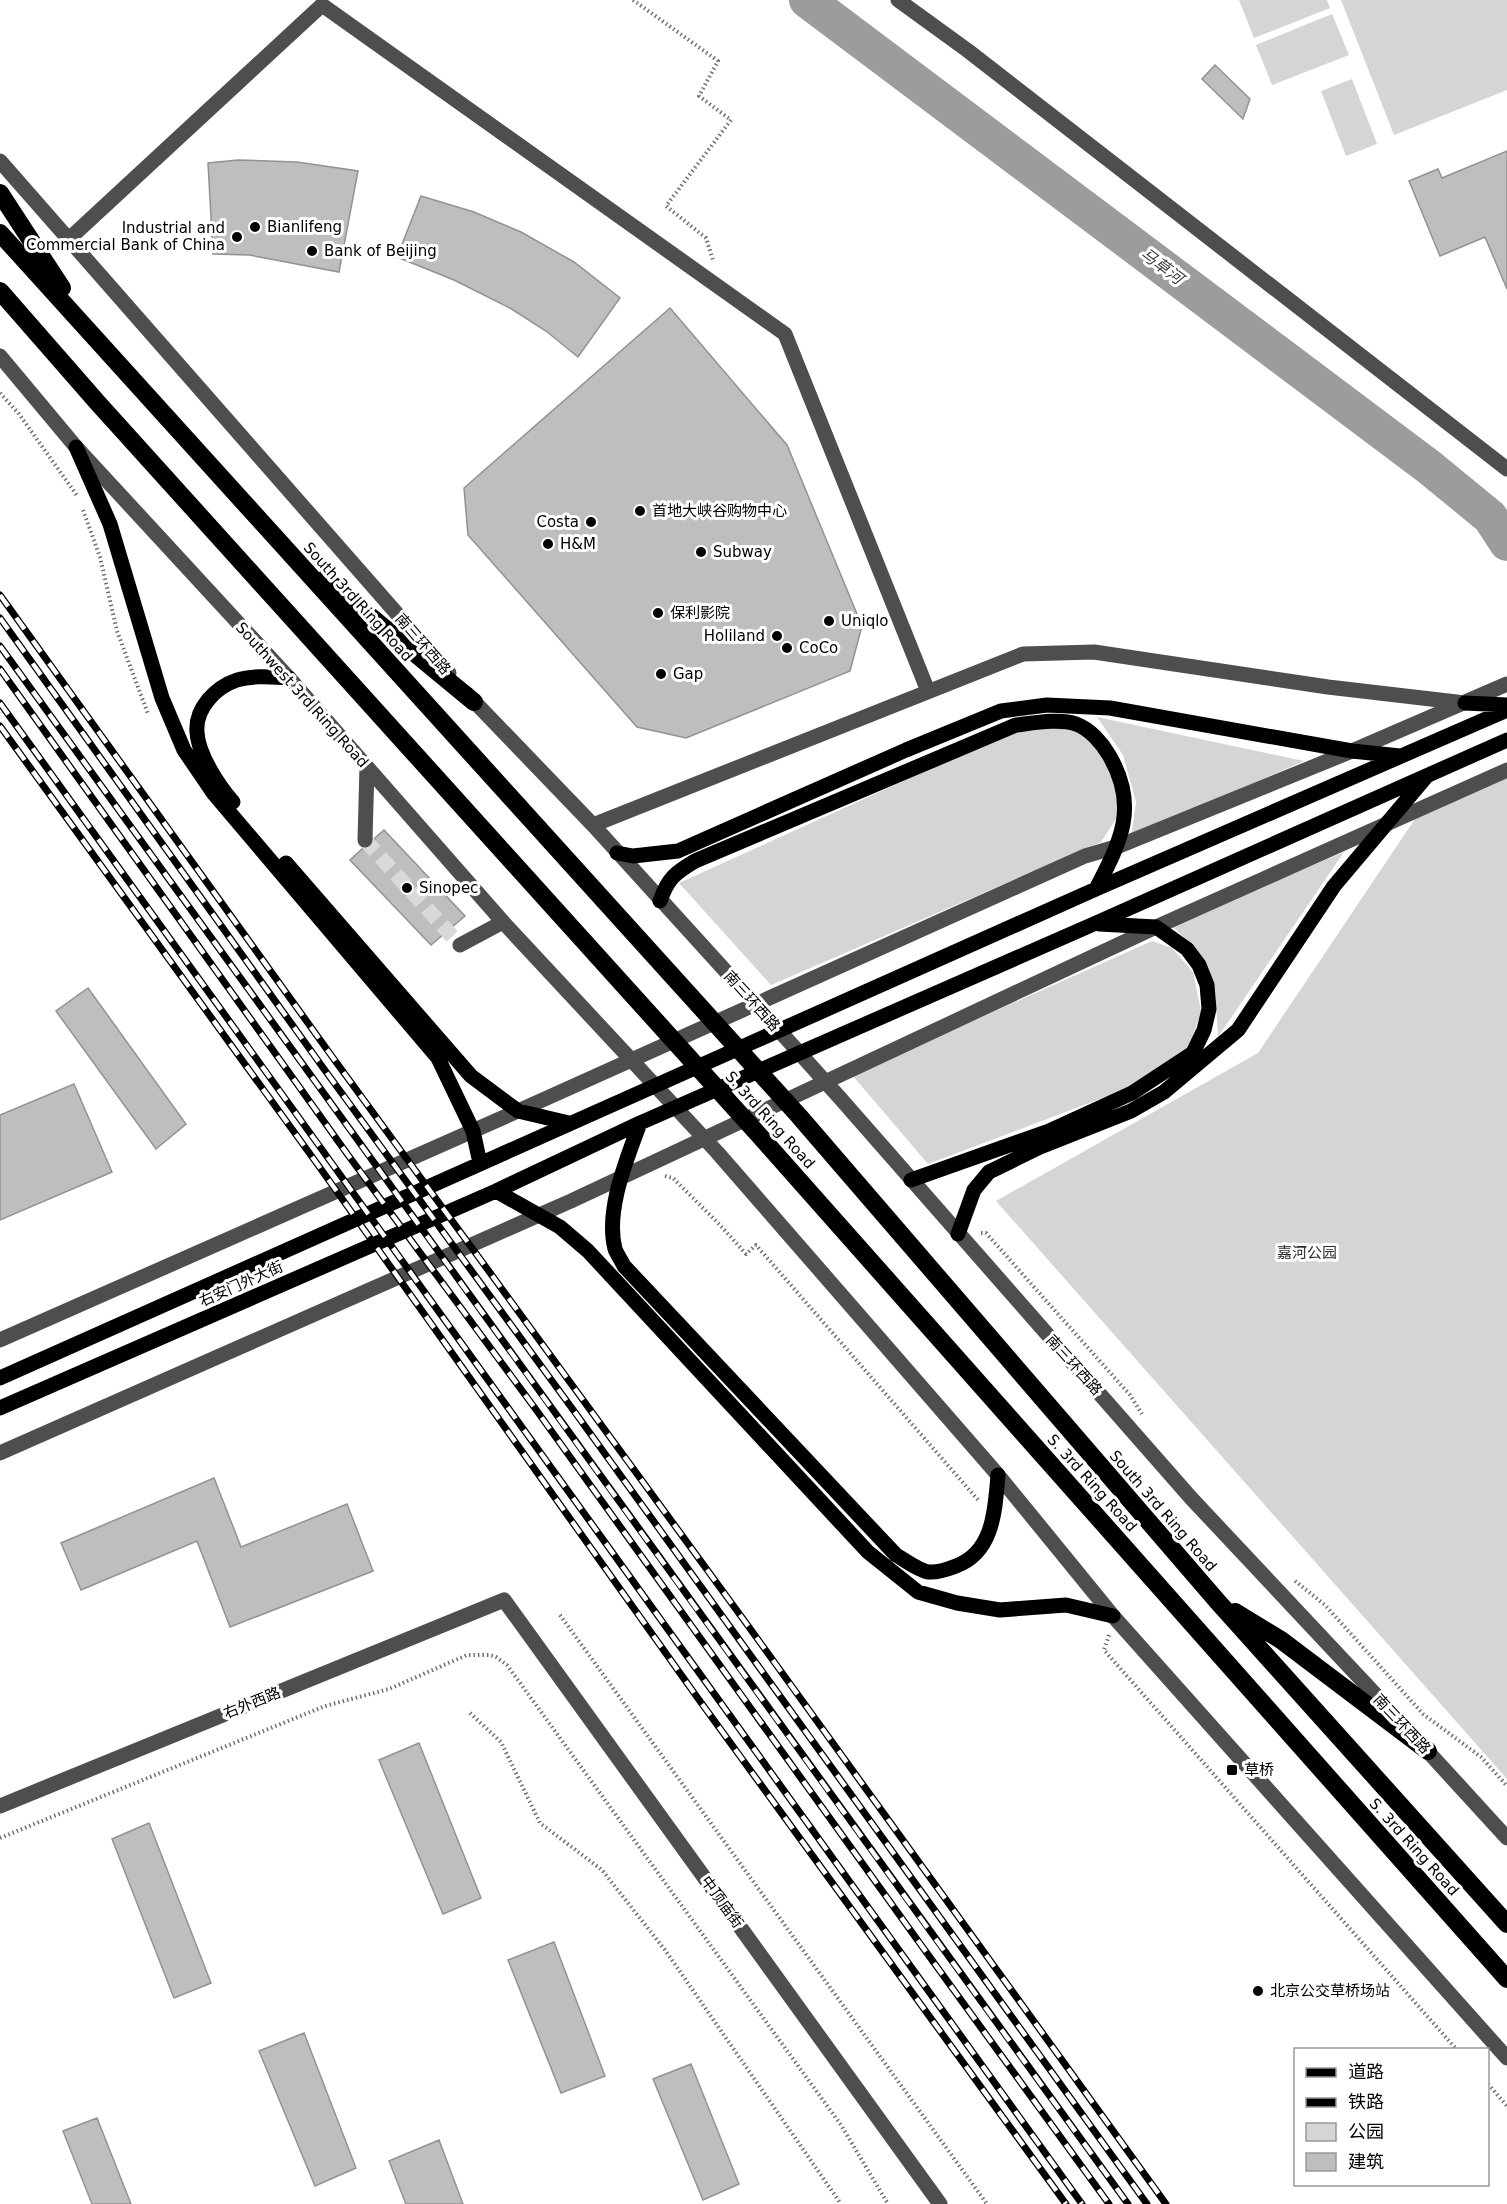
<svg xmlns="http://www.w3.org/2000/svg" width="1507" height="2204" viewBox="0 0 1507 2204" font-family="'DejaVu Sans','Noto Sans SC',sans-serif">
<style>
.green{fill:#d5d5d5}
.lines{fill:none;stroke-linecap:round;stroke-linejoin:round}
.river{stroke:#9c9c9c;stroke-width:36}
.building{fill:#bebebe;stroke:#929292;stroke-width:1.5}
.minor-tunnel{stroke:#d9d9d9;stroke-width:15;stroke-dasharray:15 8;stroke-linecap:butt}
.path{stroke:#707070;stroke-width:4;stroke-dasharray:1.5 3;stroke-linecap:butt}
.minor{stroke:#4e4e4e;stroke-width:15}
.major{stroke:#000;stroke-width:15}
.highway{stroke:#000;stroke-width:18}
.rail-casing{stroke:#000;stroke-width:7}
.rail{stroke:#fff;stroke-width:4.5;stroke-dasharray:14;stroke-linecap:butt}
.poi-dot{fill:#000;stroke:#fff;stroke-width:2}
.labels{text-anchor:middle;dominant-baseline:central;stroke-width:6;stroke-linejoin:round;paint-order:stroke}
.poi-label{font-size:15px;fill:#000;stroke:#fff;text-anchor:start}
.street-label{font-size:15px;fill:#000;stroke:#fff}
.park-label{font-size:15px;fill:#2c2c2c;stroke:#fff}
.water-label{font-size:16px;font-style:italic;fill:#3d3d3d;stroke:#fff}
</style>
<rect width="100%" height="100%" fill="#fff"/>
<!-- green -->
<path class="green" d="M1239 0H1327L1330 8 1254 38Z
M1341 0H1507V90L1394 135Z
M1332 14 1349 55 1272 85 1256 45Z
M1352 79 1377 144 1346 156 1321 91Z
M1097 717 1304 761 1131 837 1136 802 1123 755Z
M1071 727 1091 739 1116 778 1118 816 1101 842 771 985 679 883 1016 730Z
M1507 776V1779L996 1201 1258 1053 1425 804Z
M1344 852 1218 1037 1215 989 1198 951 1172 926Z
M1152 941 1172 948 1193 972 1201 1011 1189 1048 1121 1091 928 1164 852 1075Z"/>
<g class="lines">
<!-- river -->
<path class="river" d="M807 0 1429 467 1490 517 1507 543"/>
</g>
<!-- building -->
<path class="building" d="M1215 65 1250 99 1243 119 1202 79Z
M1507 151V289L1485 237 1440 256 1409 181 1438 169 1442 178Z
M238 160 297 162 358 171 339 272 249 255 213 254 208 163Z
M421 196 474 212 521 232 574 262 620 298 578 357 546 331 510 308 454 280 397 257Z
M670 308 787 445 862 626 850 671 686 738 637 727 468 535 464 488Z
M384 830 465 916 431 945 350 860 362 849 370 848 374 845 375 838Z
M88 988 186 1124 156 1149 56 1011Z
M74 1084 112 1172 0 1220V1115Z
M214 1478 241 1547 347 1504 373 1571 230 1627 197 1541 81 1590 61 1543Z
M419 1743 481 1898 443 1914 379 1760Z
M149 1823 211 1983 174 1998 112 1839Z
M554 1942 605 2076 561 2093 508 1960Z
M304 2033 356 2168 315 2186 259 2051Z
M691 2064 739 2184 703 2200 653 2079Z
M97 2118 131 2204H92L63 2131Z
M439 2140 463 2204H406L389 2161Z"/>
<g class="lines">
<!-- minor-tunnel -->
<path class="minor-tunnel" d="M365 840 460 945"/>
<!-- path -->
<path class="path" d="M633 0 718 61 699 96 731 120 666 206 706 238 713 260
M0 393 19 414 78 497
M83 510 100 557 117 631 148 714
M665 1176 673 1178 720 1225 746 1254 756 1245 979 1501
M981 1233H986L1130 1395 1142 1414
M1295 1581 1325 1605 1423 1714 1481 1757 1507 1786
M560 1615 987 2204
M1109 1635 1104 1650 1457 2050
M470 1713 501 1742 540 1823 602 1870 665 1950 841 2204
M0 1838 325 1706 389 1689 467 1655H490L496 1657 507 1665 841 2125 888 2204
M1488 2084 1507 2106"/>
<!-- minor -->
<path class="minor" d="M898 0 967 50 1507 469
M0 161 449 673
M69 239 322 5 785 334 928 691
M0 356 76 447 289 678 503 922 717 1152 998 1475 1113 1616 1507 2058
M467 694 593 825 730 976 840 1098 1191 1498 1405 1726
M593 825 1023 654 1094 652 1328 687 1465 703
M365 840 367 767
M460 945 503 922
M0 1340 518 1111 1085 856 1119 846 1352 751 1507 684
M0 1453 571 1201 1156 927 1507 770
M1421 1744 1507 1838
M0 1806 504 1600 940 2204"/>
<!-- major -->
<path class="major" d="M76 447 110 524 162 698 184 750 214 794 438 1058 473 1131 480 1163
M1465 703 1507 705
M233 802C218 785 198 754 197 732 195 708 216 687 237 680 253 675 272 677 289 678
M617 853 633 856 678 851 906 750 1001 711 1047 705 1110 708 1352 751 1400 756
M286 863 471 1076 518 1111 569 1123
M660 901C668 878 675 873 695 861L1016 725C1033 723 1060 718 1076 724 1090 729 1102 743 1109 755 1139 806 1121 841 1096 889
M640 1123C627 1159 605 1210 615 1249 617 1254 621 1260 624 1266L896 1555C905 1560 919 1571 929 1572 938 1573 948 1569 956 1566 994 1552 995 1509 998 1475
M911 1180 1049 1131 1132 1093 1193 1053 1204 1030 1209 1009 1207 985 1199 965 1187 949 1156 927 1099 924
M496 1191 560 1227 588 1251 868 1552 918 1592 957 1603 1000 1610 1066 1605 1113 1616
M958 1234 974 1190 989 1172 1040 1147 1131 1111 1164 1092 1238 1030 1334 886 1426 777
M0 1378 1096 889 1507 710
M0 1408 496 1191 640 1123 1096 923 1507 740"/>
<!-- highway -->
<path class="highway" d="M0 193 62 288
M0 233 799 1116 1218 1602 1507 1924
M0 291 97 402 758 1134 1507 1979
M325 579 474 702
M1235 1612 1281 1640 1428 1751"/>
<defs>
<path id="rail" d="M0 595 336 1062 746 1623 1166 2204
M0 618 324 1069 574 1411 1147 2204
M0 646C376 1165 751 1685 1128 2204
M0 669 348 1155 537 1411 916 1938 1109 2204
M0 703 1082 2204
M0 726 318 1165 697 1697 1066 2204"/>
</defs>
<!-- rail casing -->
<use href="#rail" class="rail-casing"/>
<!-- rail -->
<use href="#rail" class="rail"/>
</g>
<!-- markers -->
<g class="poi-dot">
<circle cx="255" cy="227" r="6"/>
<circle cx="237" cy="237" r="6"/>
<circle cx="312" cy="251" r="6"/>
<circle cx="640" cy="511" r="6"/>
<circle cx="591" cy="522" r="6"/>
<circle cx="548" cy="544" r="6"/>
<circle cx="701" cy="552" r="6"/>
<circle cx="658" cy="613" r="6"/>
<circle cx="829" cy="621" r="6"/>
<circle cx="777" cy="636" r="6"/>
<circle cx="787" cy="648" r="6"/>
<circle cx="661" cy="674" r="6"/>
<circle cx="407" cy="888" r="6"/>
<rect x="1226" y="1764" width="12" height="12" rx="3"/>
<circle cx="1258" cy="1991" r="6"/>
</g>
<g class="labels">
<!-- poi labels -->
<g class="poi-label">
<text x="267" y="227">Bianlifeng</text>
<text x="225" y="228" text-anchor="end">Industrial and<tspan x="225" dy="17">Commercial Bank of China</tspan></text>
<text x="324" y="251">Bank of Beijing</text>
<text x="652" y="511">首地大峡谷购物中心</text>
<text x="579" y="522" text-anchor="end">Costa</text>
<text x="560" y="544">H&amp;M</text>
<text x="713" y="552">Subway</text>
<text x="670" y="613">保利影院</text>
<text x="841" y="621">Uniqlo</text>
<text x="765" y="636" text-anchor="end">Holiland</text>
<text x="799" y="648">CoCo</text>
<text x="673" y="674">Gap</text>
<text x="419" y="888">Sinopec</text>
<text x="1244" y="1770">草桥</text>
<text x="1270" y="1991">北京公交草桥场站</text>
</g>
<!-- street labels -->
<g class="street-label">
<text transform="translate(358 602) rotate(48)">South 3rd Ring Road</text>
<text transform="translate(423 644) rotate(49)">南三环西路</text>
<text transform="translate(302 695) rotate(48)">Southwest 3rd Ring Road</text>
<text transform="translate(752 1001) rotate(48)">南三环西路</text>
<text transform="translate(770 1120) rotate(48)">S. 3rd Ring Road</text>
<text transform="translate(241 1284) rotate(-24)">右安门外大街</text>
<text transform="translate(1074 1365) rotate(48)">南三环西路</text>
<text transform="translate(1092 1483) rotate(48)">S. 3rd Ring Road</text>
<text transform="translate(1163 1511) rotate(49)">South 3rd Ring Road</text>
<text transform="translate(252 1703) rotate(-22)">右外西路</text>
<text transform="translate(1402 1724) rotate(47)">南三环西路</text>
<text transform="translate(1414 1847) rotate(48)">S. 3rd Ring Road</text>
<text transform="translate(722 1902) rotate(54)">中顶庙街</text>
</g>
<!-- park labels -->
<g class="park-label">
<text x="1307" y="1253">嘉河公园</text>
</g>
<!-- water labels -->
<g class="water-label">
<text transform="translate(1162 266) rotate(37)">马草河</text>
</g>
</g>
<!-- legend -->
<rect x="1294" y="2048" width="195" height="138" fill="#ffffff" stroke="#999999" stroke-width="1.5"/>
<rect x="1306" y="2068" width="30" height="9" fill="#000000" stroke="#999999" stroke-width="1.5"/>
<text x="1348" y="2078" font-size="18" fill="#000000">道路</text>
<rect x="1306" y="2098" width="30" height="9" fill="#000000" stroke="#999999" stroke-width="1.5"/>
<text x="1348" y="2108" font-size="18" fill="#000000">铁路</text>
<rect x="1306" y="2123" width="30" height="18" fill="#d5d5d5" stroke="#999999" stroke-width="1.5"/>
<text x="1348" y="2138" font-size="18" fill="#000000">公园</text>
<rect x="1306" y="2153" width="30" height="18" fill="#bebebe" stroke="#999999" stroke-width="1.5"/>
<text x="1348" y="2168" font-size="18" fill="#000000">建筑</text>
</svg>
